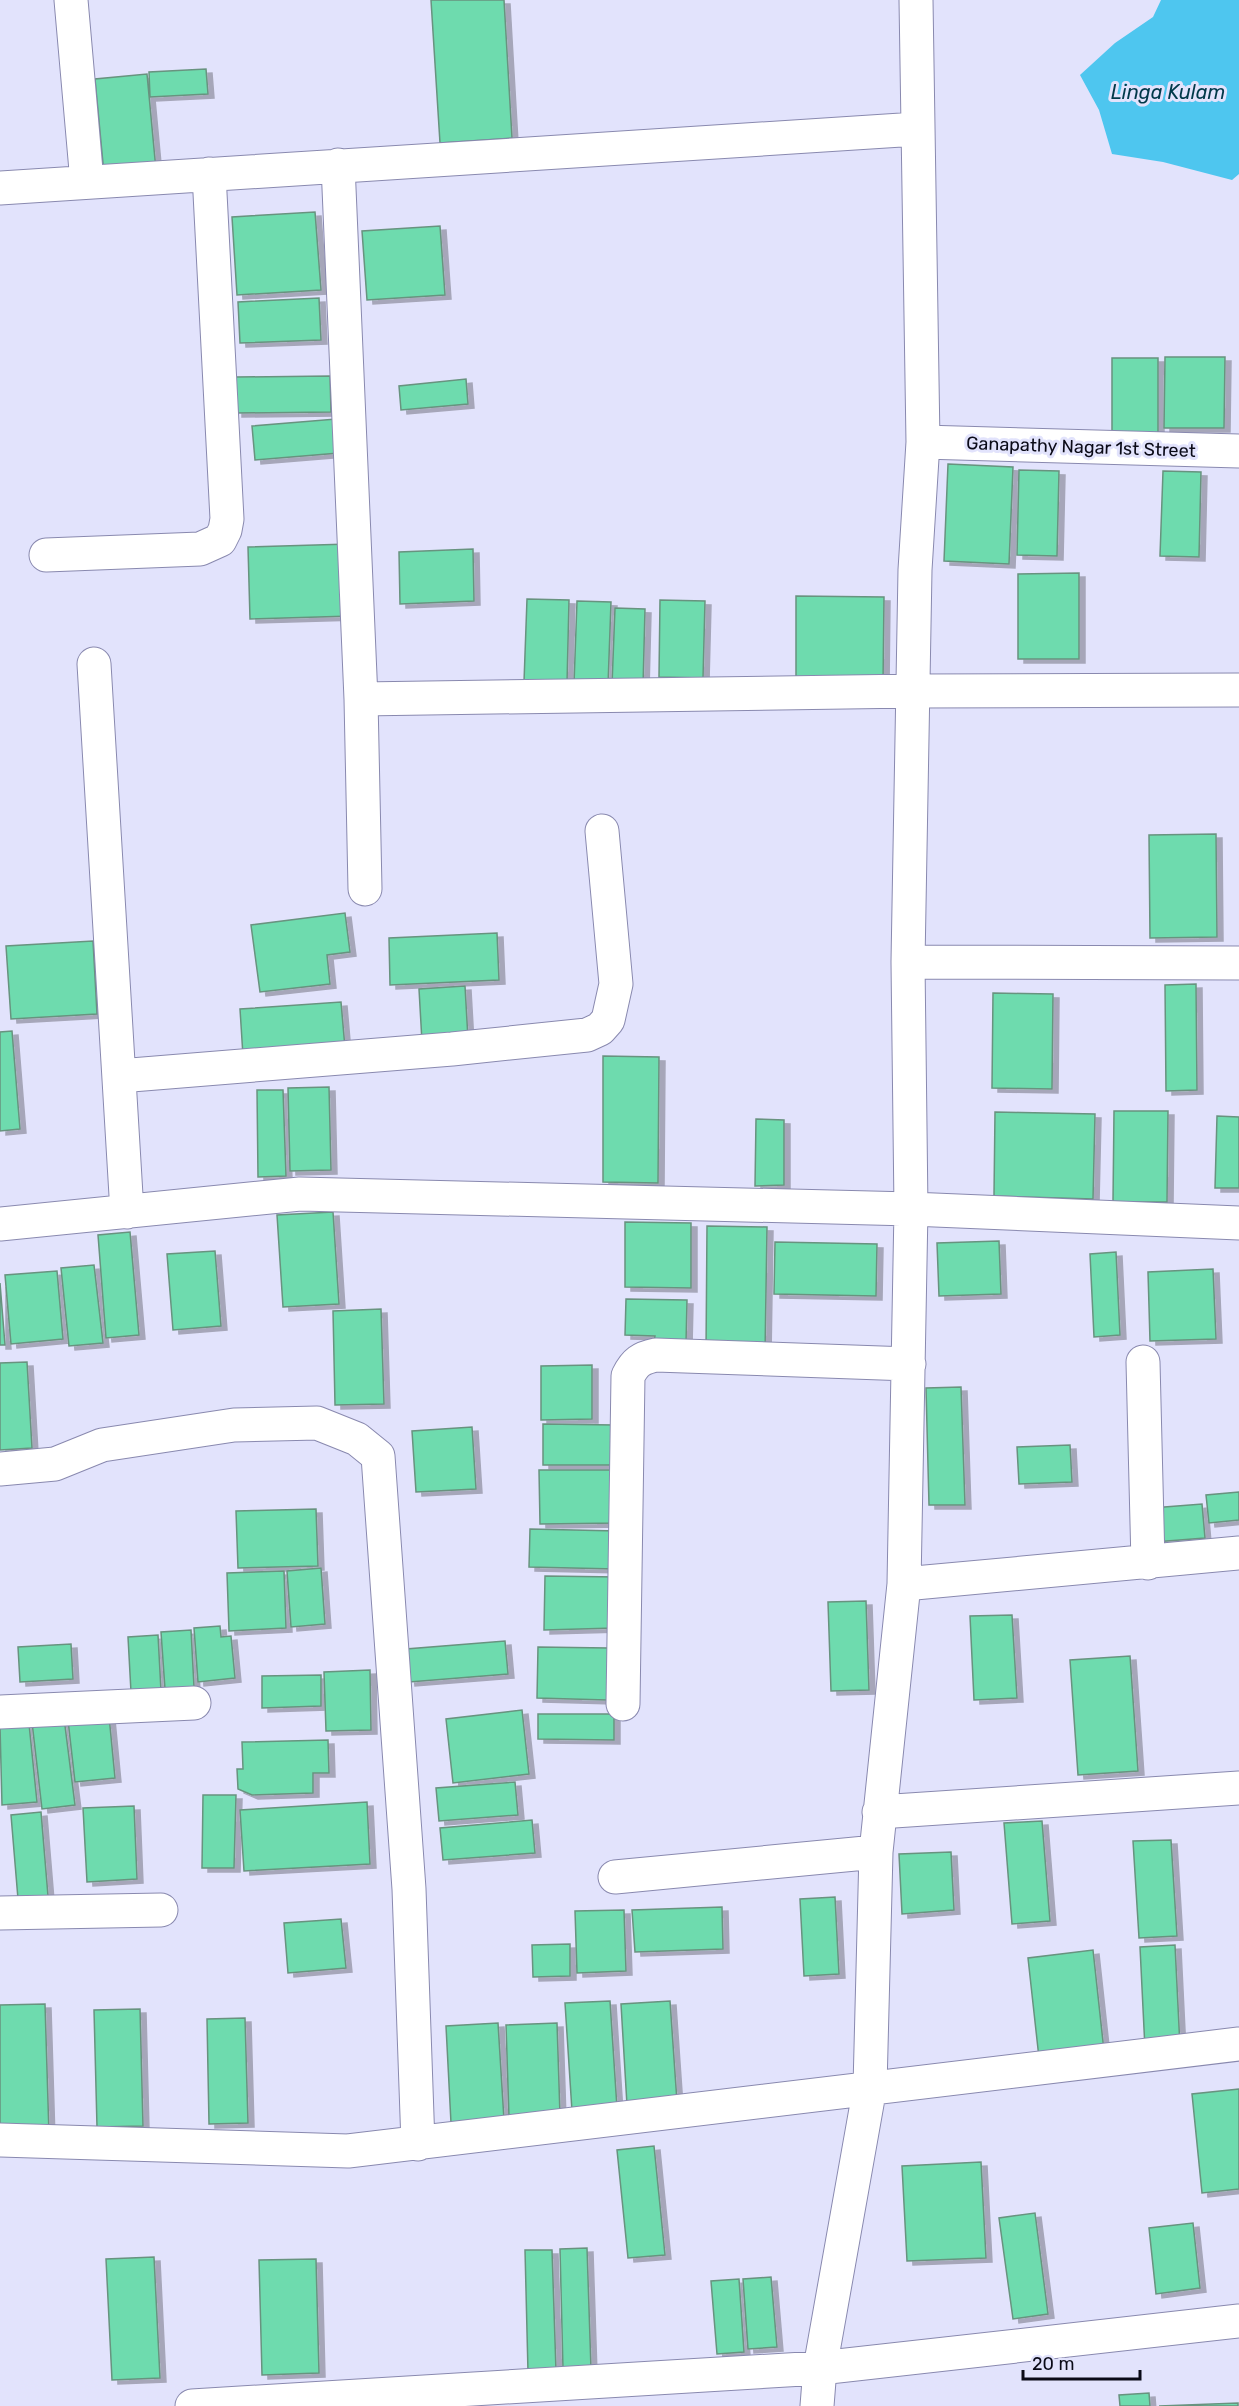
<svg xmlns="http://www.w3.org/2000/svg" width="1239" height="2406" viewBox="0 0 1239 2406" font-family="Rubik,sans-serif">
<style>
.water{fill:#4ec6ef}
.building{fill:#6edbae;stroke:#68937f;stroke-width:1.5;filter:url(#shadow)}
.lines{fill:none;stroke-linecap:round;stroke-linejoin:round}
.minor-casing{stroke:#8989af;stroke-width:35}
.minor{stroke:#fff;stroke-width:33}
.labels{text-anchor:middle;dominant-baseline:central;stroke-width:6;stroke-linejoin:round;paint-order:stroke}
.street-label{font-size:18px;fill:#0a0a17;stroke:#e2e3fc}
.water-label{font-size:20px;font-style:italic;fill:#00394a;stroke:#e2e3fc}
</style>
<defs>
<filter id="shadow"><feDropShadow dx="6" dy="4" stdDeviation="0" flood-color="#0004"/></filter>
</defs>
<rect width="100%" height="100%" fill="#e2e3fc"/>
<!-- water -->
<path class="water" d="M1161 0H1239V174L1232 180 1163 162 1112 154 1099 110 1080 75 1115 43 1153 17Z"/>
<!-- building -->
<path class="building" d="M431 0H504L512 138 440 143Z
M206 69 208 94 150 97 149 72Z
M147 74 156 170 104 174 95 79Z
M315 212 321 290 237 295 232 217Z
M440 226 445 295 367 300 362 231Z
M319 298 321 340 240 343 238 302Z
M1165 357H1225L1224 428H1164Z
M1112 358H1158V433L1112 432Z
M330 376 331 412 236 413V377Z
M466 379 468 404 401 410 399 386Z
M336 419 339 453 255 460 252 426Z
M948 464 1013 467 1009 564 944 561Z
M1019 470 1059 471 1057 556 1017 555Z
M1163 471 1201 472 1199 557 1160 556Z
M349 544 352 616 250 619 248 547Z
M473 549 474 601 400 604 399 552Z
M1079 573V659H1018V574Z
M796 596 884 597 883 684H796Z
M527 599 569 600 567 683 524 682Z
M660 600 705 601 703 678 659 677Z
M577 601 611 602 608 685 574 684Z
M615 608 645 609 643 686 612 685Z
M1216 834 1217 937 1150 938 1149 835Z
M345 913 350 952 327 955 330 984 260 992 251 925Z
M497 933 499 980 390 985 389 938Z
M93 941 97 1014 11 1019 6 946Z
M1196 984 1197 1090 1166 1091 1165 985Z
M465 986 468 1039 422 1042 419 989Z
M993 993 1053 994 1052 1089 992 1088Z
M341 1002 345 1048 243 1056 240 1009Z
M12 1031 20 1129 0 1131V1032Z
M603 1056 659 1057 658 1183 603 1182Z
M329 1087 331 1170 290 1171 288 1088Z
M257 1090H283L286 1176 258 1177Z
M1114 1111H1168L1167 1202H1113Z
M995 1112 1095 1114 1093 1199 994 1196Z
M1217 1116 1239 1117V1188H1215Z
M756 1119 784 1120V1185L755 1186Z
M333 1212 339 1304 283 1307 277 1215Z
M625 1222 691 1223V1288L625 1287Z
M707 1226 767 1227 765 1353 706 1352Z
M130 1232 139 1335 106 1338 98 1235Z
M999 1241 1001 1294 939 1296 937 1243Z
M775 1242 877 1244 876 1296 774 1294Z
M215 1251 221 1326 173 1330 167 1254Z
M1116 1252 1120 1335 1094 1337 1090 1254Z
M94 1265 103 1343 69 1346 61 1268Z
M1213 1269 1216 1339 1150 1341 1148 1272Z
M57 1271 63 1339 11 1344 5 1275Z
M0 1283 5 1345H0Z
M626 1299 687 1300 686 1343 654 1342 655 1336 625 1335Z
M381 1309 384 1404 335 1405 333 1311Z
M27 1362 32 1448 0 1450V1363Z
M592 1365V1419L541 1420V1366Z
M961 1387 965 1505H929L926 1388Z
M543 1424 614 1425 613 1465H543Z
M472 1427 476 1489 416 1492 412 1431Z
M1070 1445 1072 1482 1019 1484 1017 1447Z
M539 1470H618V1523L540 1524Z
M1239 1492V1520L1209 1523 1206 1495Z
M1202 1504 1205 1538 1154 1542 1152 1508Z
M316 1509 318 1566 238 1568 236 1511Z
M530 1529 617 1531 616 1569 529 1567Z
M321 1568 325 1624 291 1627 287 1571Z
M284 1571 286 1628 229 1631 227 1573Z
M545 1576 618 1577 615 1628 544 1630Z
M866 1601 869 1690 831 1691 828 1602Z
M1012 1615 1017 1698 974 1700 970 1616Z
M220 1626 221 1637 231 1636 235 1678 198 1682 194 1628Z
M191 1630 194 1687 165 1689 161 1632Z
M158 1635 161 1691 131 1692 128 1637Z
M505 1641 508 1674 409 1682 406 1649Z
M71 1644 73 1679 20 1682 18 1647Z
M538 1647 608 1648 607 1700 537 1698Z
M1130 1656 1138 1771 1078 1775 1070 1660Z
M370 1670 371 1730 326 1731 324 1672Z
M321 1675V1706L262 1708V1676Z
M522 1710 529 1774 453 1783 446 1719Z
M538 1714H614V1740L538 1739Z
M109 1716 115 1778 75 1782 68 1720Z
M64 1718 75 1805 42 1809 32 1722Z
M29 1724 37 1802 2 1805 0 1726Z
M328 1740 329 1773H313V1793L252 1795 238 1789 237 1769H243L242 1742Z
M515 1782 518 1815 439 1821 436 1788Z
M203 1795H236L234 1868H202Z
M367 1802 370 1864 244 1871 240 1810Z
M134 1806 137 1879 87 1882 83 1808Z
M41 1812 48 1896 18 1899 11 1815Z
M532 1820 535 1853 443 1860 440 1828Z
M1042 1821 1050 1921 1012 1924 1004 1823Z
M1171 1840 1177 1936 1139 1938 1133 1841Z
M951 1852 954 1910 902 1914 899 1854Z
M835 1897 839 1974 804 1976 800 1899Z
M722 1907 723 1949 635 1952 632 1910Z
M624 1910 626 1971 577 1973 575 1911Z
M341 1919 346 1968 288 1973 284 1923Z
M570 1944V1976L533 1977 532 1945Z
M1175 1945 1180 2047 1145 2049 1140 1947Z
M1093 1950 1104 2051 1039 2058 1028 1958Z
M610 2001 617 2108 572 2111 565 2003Z
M670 2001 677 2102 627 2105 621 2004Z
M45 2004 49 2135 0 2136V2005Z
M140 2009 143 2126 97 2127 94 2010Z
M245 2018 248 2123 209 2124 207 2019Z
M498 2023 504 2120 451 2123 446 2026Z
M557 2023 560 2115 509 2117 506 2025Z
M1239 2089V2189L1202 2193 1192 2094Z
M654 2146 665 2255 628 2258 617 2150Z
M981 2162 986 2258 907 2261 902 2166Z
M1035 2213 1048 2314 1013 2319 999 2218Z
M1193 2223 1200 2288 1156 2294 1149 2228Z
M587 2248 591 2369H563L560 2249Z
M525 2250H552L556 2371 528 2372Z
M154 2257 160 2378 112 2380 106 2259Z
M316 2259 319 2373 262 2375 259 2260Z
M771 2277 777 2347 748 2349 743 2279Z
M739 2279 744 2352 717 2354 711 2281Z
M1149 2393 1150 2406H1120L1119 2395Z
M1238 2403V2406H1159Z"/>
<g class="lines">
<defs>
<path id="minor" d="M71 0 87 182
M338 165 361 699 365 889
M0 188 917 129
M923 442 1239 451
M46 555 200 549 220 540 225 530 227 519 209 174
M94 664 127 1212
M361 699 914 691 1239 690
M908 962 1239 963
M119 1076 452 1049 587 1035 600 1029 608 1020 616 984 602 831
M0 1224 300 1194 911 1209 1239 1223
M1143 1362 1148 1563
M0 1469 55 1464 102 1445 234 1425 317 1423 357 1439 378 1456 409 1889 418 2144
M904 1584 1239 1553
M623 1704 628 1376C635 1362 641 1358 656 1355L909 1364
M0 1712 194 1703
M879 1812 1239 1788
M615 1877 876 1852
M0 1913 161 1910
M0 2140 348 2151 1239 2044
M192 2406 820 2368 1239 2321
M817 2406 820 2368 870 2087 876 1852 904 1584 911 1209 908 962 915 570 923 442 916 0"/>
</defs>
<!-- minor casing -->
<use href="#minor" class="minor-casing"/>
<!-- minor -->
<use href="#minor" class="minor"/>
</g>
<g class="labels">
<!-- street labels -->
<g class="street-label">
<text transform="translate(1081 447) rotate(2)">Ganapathy Nagar 1st Street</text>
</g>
<!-- water labels -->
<g class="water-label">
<text x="1168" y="92">Linga Kulam</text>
</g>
</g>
<!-- scale -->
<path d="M1023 2370v9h117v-9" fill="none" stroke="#0a0a17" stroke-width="3"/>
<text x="1032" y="2370" font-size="18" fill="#0a0a17" stroke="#e2e3fc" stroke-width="4.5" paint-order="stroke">20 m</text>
</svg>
